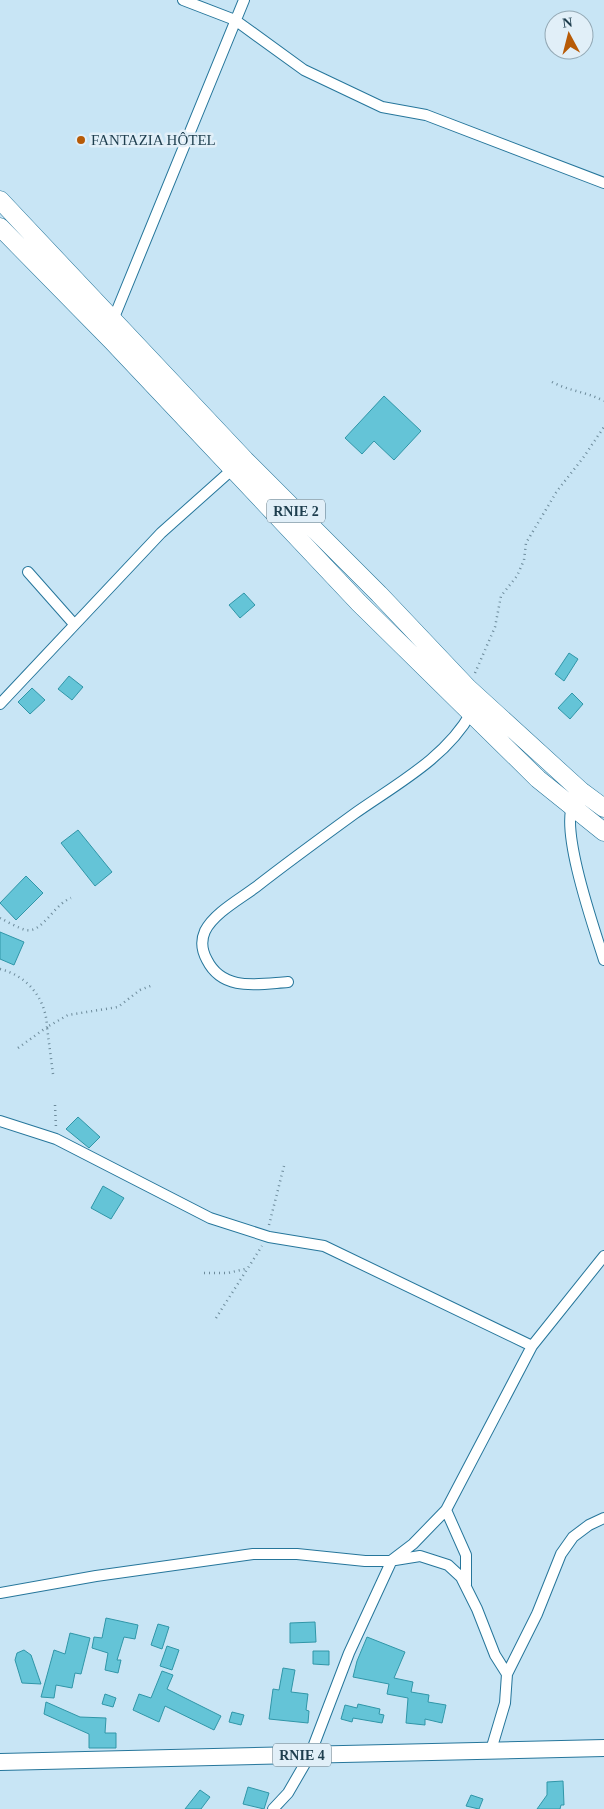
<svg xmlns="http://www.w3.org/2000/svg" width="604" height="1809" viewBox="0 0 604 1809" font-family="'Times New Roman',serif">
<style>
.building{fill:#64c4d7;stroke:#3096a8}
.lines{fill:none;stroke-linecap:round;stroke-linejoin:round}
.minor-casing{stroke:#26769b;stroke-width:12}
.primary-casing{stroke:#26769b;stroke-width:18}
.trunk-casing{stroke:#26769b;stroke-width:19}
.path{stroke:#6d8b9b;stroke-width:2.5;stroke-dasharray:1 4;stroke-linecap:butt}
.minor{stroke:#fff;stroke-width:10}
.primary{stroke:#fff;stroke-width:16}
.trunk{stroke:#fff;stroke-width:18}
.poi-dot{fill:#b75a06;stroke:#e1eff8;stroke-width:2}
.labels{text-anchor:middle;dominant-baseline:central;stroke-width:5;stroke-linejoin:round;paint-order:stroke}
.shield{fill:#e1eff8;stroke:#587381;stroke-width:1}
.shield-label{font-size:14px;font-weight:bold;fill:#1e3e4e}
.poi-label{font-size:15px;fill:#1e3e4e;stroke:#e1eff8;text-anchor:start}
</style>
<rect width="100%" height="100%" fill="#c8e5f5"/>
<!-- building -->
<path class="building" d="M384 396 421 431 394 460 374 441 362 454 345 438Z
M244 593 255 605 240 618 229 605Z
M569 653 578 659 564 681 555 674Z
M69 676 83 687 72 700 58 689Z
M32 688 45 700 30 714 18 702Z
M572 693 583 704 570 719 558 708Z
M78 830 112 872 95 886 61 843Z
M26 876 43 893 16 920 0 903Z
M0 932 24 942 14 965 0 959Z
M78 1117 100 1137 89 1148 66 1129Z
M103 1186 124 1198 111 1219 91 1208Z
M106 1618 138 1625 135 1639 124 1637 117 1660H121L118 1673 105 1670 108 1653 92 1648 94 1637 102 1638Z
M315 1622 316 1642 290 1643V1623Z
M158 1624 169 1627 162 1649 151 1645Z
M70 1633 90 1638 81 1674 75 1673 72 1688 56 1685 54 1698 41 1697 54 1650 65 1654Z
M367 1637 405 1652 394 1678 413 1682 411 1692 429 1695 428 1702 446 1705 442 1723 425 1719V1725L406 1723 408 1698 387 1694 389 1684 353 1677 357 1661Z
M167 1646 179 1650 172 1670 160 1666Z
M24 1650 31 1655 41 1684 22 1683 15 1660 17 1653Z
M313 1651H329V1665L313 1664Z
M283 1668 295 1670 291 1692 308 1694 306 1710 309 1711 308 1723 269 1719 273 1689 279 1690Z
M162 1671 173 1675 167 1689 221 1716 214 1730 165 1706 159 1722 133 1710 139 1694 151 1698Z
M105 1694 116 1698 113 1707 102 1704Z
M46 1702 80 1717 106 1718 105 1733H116V1748H89V1734L44 1714Z
M358 1704 380 1709 379 1714 384 1715 382 1723 353 1718 352 1722 341 1719 345 1705 357 1708Z
M232 1712 244 1715 241 1725 229 1722Z
M563 1781 564 1805H561L560 1809H537L547 1795V1782Z
M248 1787 269 1793 264 1809 243 1804Z
M200 1790 210 1797 201 1809H185Z
M471 1795 483 1799 479 1809 466 1806Z"/>
<g class="lines">
<defs>
<path id="minor" d="M183 0 235 20 304 70 382 107 426 115 604 183
M113 320 244 0
M28 572 74 624
M0 704 161 533 235 467
M573 804C560 831 594 928 604 960
M288 982C258 984 223 992 207 960 202 951 200 942 205 931 214 913 240 899 256 887 288 862 321 838 354 814 395 785 446 758 471 713
M0 1121 56 1139 210 1218 269 1237 324 1246 532 1346
M446 1510 466 1555V1585
M0 1593 96 1576 253 1554H297L365 1561H389L420 1556 448 1565 461 1577 477 1609 495 1655 507 1674
M491 1750 505 1703 507 1674 537 1614 561 1554 573 1537 589 1525 604 1518
M273 1809 288 1793 310 1755 349 1653 392 1560 413 1544 446 1510 532 1346 604 1256"/>
<path id="primary" d="M0 1762 604 1748"/>
<path id="trunk" d="M0 200 245 460 379 594 468 688 581 791 604 808
M0 227 112 341 359 603 538 779 604 832"/>
</defs>
<!-- minor casing -->
<use href="#minor" class="minor-casing"/>
<!-- primary casing -->
<use href="#primary" class="primary-casing"/>
<!-- trunk casing -->
<use href="#trunk" class="trunk-casing"/>
<!-- path -->
<path class="path" d="M552 382C569 391 587 392 604 401
M475 673 495 627 501 596 517 576 524 560 526 543 557 491 583 458 604 427
M0 918C8 922 18 928 26 930 43 933 53 905 71 898
M0 969C28 976 46 999 47 1027L18 1048
M53 1074 47 1027 68 1015 118 1007 140 990 153 985
M55 1105 56 1128
M269 1225 284 1166
M204 1273H228L245 1269
M216 1318 262 1246"/>
<!-- minor -->
<use href="#minor" class="minor"/>
<!-- primary -->
<use href="#primary" class="primary"/>
<!-- trunk -->
<use href="#trunk" class="trunk"/>
</g>
<!-- markers -->
<circle class="poi-dot" cx="81" cy="140" r="5"/>
<g class="labels">
<!-- shield labels -->
<g class="shield">
<rect x="267" y="499.5" width="58" height="23" rx="4"/>
<rect x="273" y="1743.5" width="58" height="23" rx="4"/>
</g>
<g class="shield-label">
<text x="296" y="511">RNIE 2</text>
<text x="302" y="1755">RNIE 4</text>
</g>
<!-- poi labels -->
<g class="poi-label">
<text x="91" y="140">FANTAZIA HÔTEL</text>
</g>
</g>
<!-- north arrow -->
<g transform="translate(569 35) rotate(353)"><circle r="24" fill="#e1eff8" stroke="#93a8b4"/>
<path d="M0-4L9 19L0 12L-9 19Z" fill="#b75a06"/>
<text y="-8" font-size="14" font-weight="bold" text-anchor="middle" fill="#1e3e4e">N</text>
</g>
</svg>
